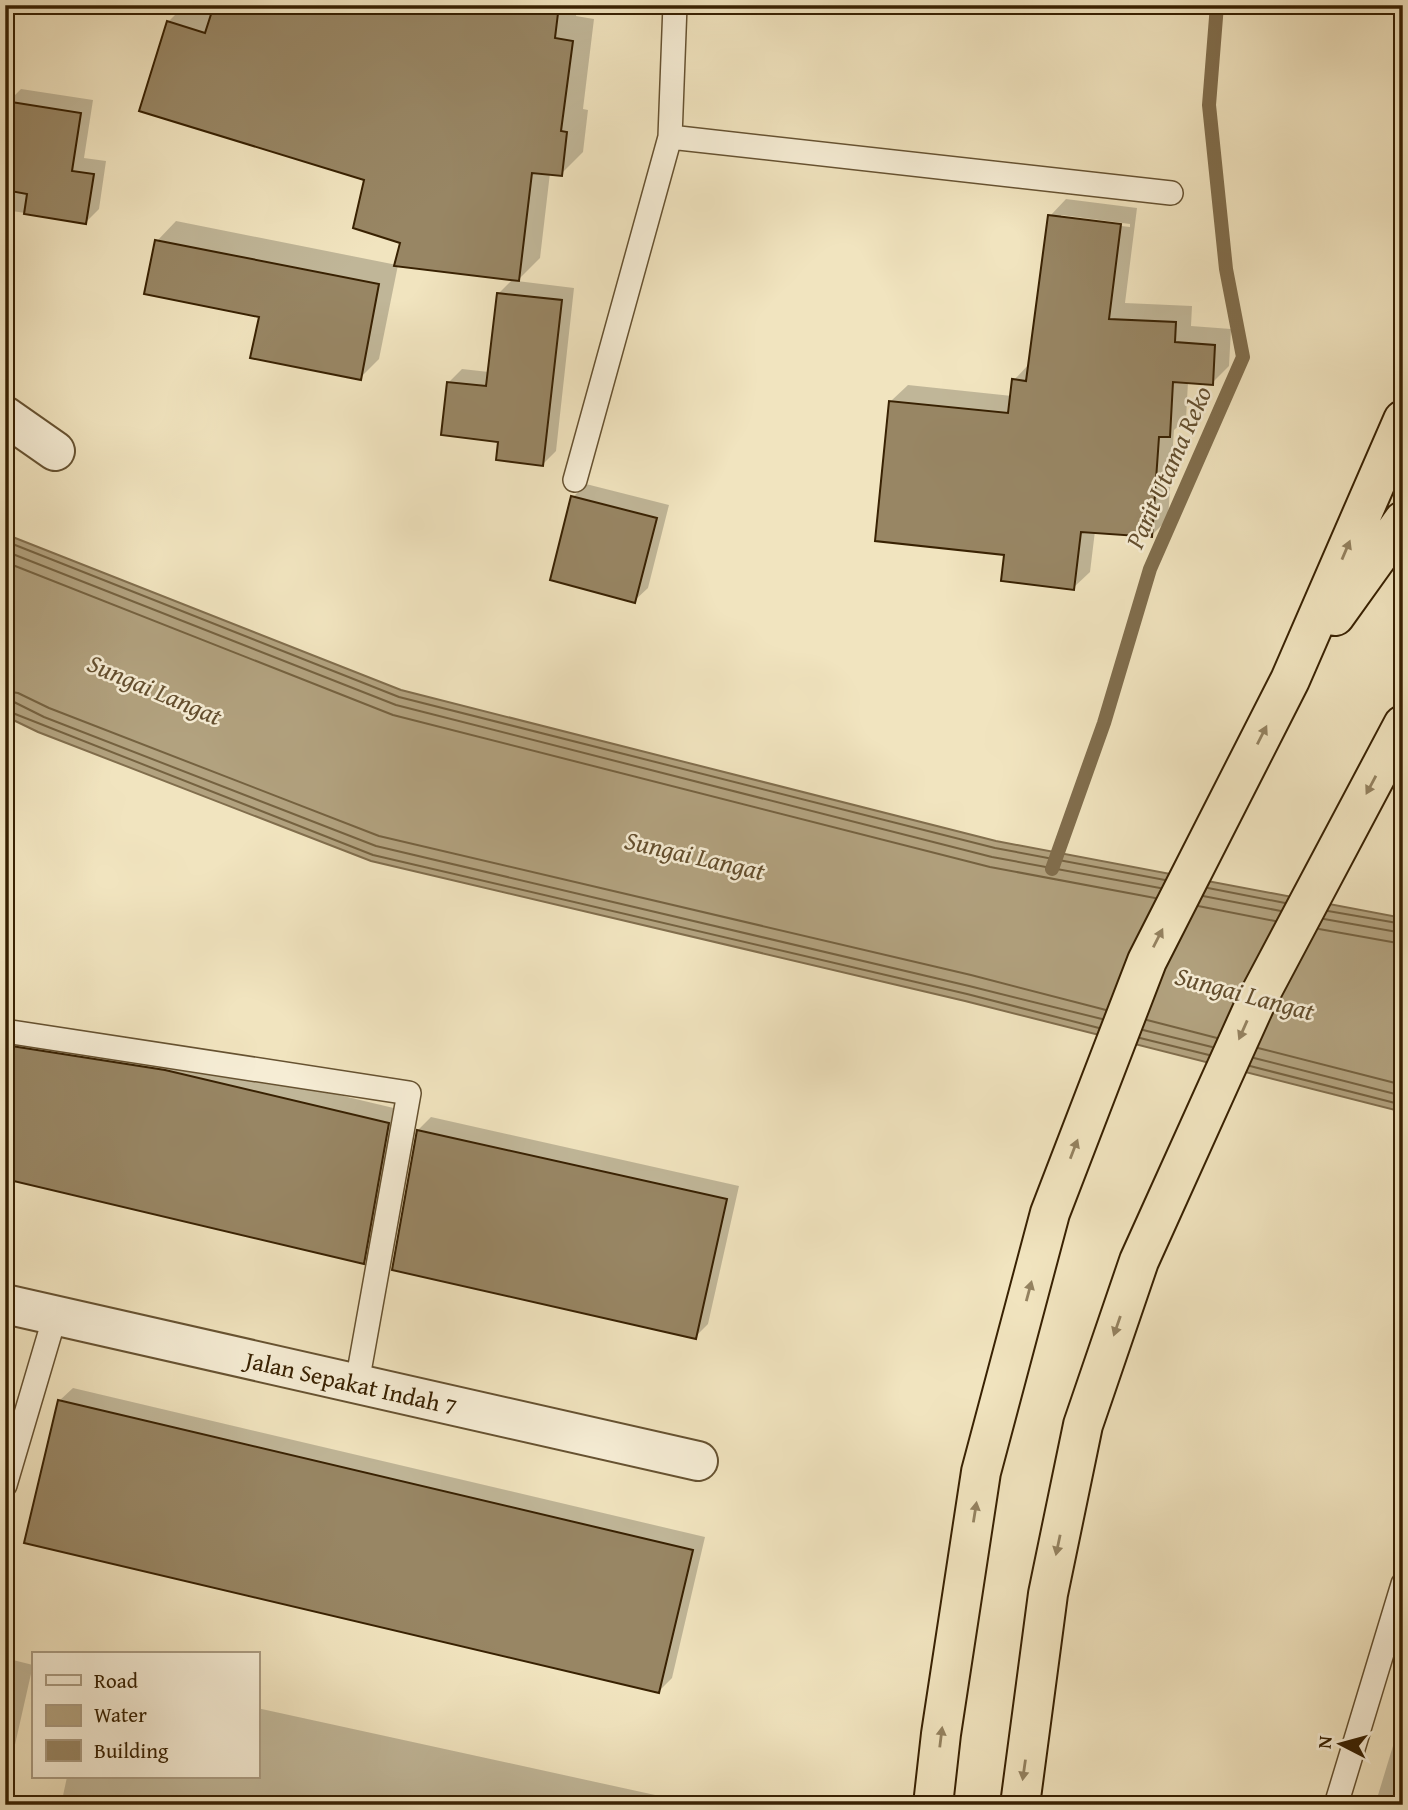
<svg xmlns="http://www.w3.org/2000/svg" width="1408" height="1810" viewBox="0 0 1408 1810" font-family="'Gentium Book Plus',serif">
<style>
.water{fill:#b2a27f;stroke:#816e4d;stroke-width:2}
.shadow{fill:#0003;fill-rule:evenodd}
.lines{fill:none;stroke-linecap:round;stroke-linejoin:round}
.shore{stroke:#756240;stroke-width:2}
.stream{stroke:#816e4d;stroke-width:14}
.building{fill:#988664;stroke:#382102;stroke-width:2}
.service-casing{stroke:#665231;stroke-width:26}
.minor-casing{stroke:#665231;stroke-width:42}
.motorway-casing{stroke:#382102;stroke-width:42}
.service{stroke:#f6edd5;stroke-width:23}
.minor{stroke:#f6edd5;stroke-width:38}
.motorway{stroke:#f1e4bf;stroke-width:38}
.oneway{fill:#948260}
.labels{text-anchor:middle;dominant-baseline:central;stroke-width:5;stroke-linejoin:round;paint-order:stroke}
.street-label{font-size:24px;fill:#382102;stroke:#f6edd5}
.water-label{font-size:26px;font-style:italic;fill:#634e2e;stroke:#f6edd5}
</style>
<rect width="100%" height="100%" fill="#f1e4bf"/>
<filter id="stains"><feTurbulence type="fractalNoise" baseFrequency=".00286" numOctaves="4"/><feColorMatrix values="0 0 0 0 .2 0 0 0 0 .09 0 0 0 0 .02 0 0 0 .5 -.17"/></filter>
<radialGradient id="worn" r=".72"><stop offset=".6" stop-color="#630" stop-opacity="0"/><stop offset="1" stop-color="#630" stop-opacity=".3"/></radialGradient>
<!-- water -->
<path class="water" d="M5 534 401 690 996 841 1403 918V1112L965 1001 371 861 38 732 5 716Z"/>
<!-- shadow -->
<path class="shadow" d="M185 5H207L215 8 216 5H577L576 16 594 19 583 109 588 110 583 152 561 174 550 173 540 258 517 281 574 288 556 451 543 464 500 441 449 382 462 369 489 372 498 294 513 279 398 265 379 359 360 378 261 315 157 241 176 221 397 265 402 242 366 179 168 22Z
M21 89 93 100 84 158 106 161 99 209 86 222 5 210V122L8 102Z
M1066 199 1137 208 1125 303 1192 306 1191 326 1231 329 1229 366 1212 383 1188 382 1186 419 1174 430 1168 519 1151 536 1095 531 1090 572 1073 588 1006 553 891 401 908 385 1012 396 1014 380 1030 363 1050 216ZM1061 215 1130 224V227L1061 219Z
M586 484 669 505 648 588 634 601 573 497Z
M5 1024 179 1057 402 1110 377 1249 364 1262 5 1177Z
M431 1117 739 1186 708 1324 695 1337 418 1130Z
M73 1388 705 1537 672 1678 659 1691 59 1401Z
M5 1658 33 1665 5 1789Z
M257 1708 701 1805H61L67 1777H257Z
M1403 1713V1805H1375Z"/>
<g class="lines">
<!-- shore -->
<path class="shore" d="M5 541 399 697 995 848 1165 880
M5 551 396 705 992 857 1160 888
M5 562 393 715 990 867 1155 898
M5 691 18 693 49 708 379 836 971 975 1106 1010
M5 701 14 702 44 717 376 846 969 986 1102 1019
M5 710 373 855 967 994 1099 1028
M1208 888 1285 903
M1203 896 1281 911
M1198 906 1275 921
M1328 911 1403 924
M1324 919 1403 933
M1319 929 1403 944
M1147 1020 1217 1038
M1143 1030 1212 1047
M1140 1038 1209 1055
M1258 1048 1403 1085
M1254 1058 1403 1096
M1250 1066 1403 1105"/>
<!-- stream -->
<path class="stream" d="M1052 869 1104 723 1150 569 1243 357 1226 269 1209 105 1217 5"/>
</g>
<!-- building -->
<path class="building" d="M214 5H559L555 38 573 41 561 131 567 132 562 176 532 173 519 281 394 266 400 243 353 228 364 180 139 111 167 21 205 33Z
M5 101 81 113 72 171 94 174 86 224 24 214 27 194 5 190Z
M1048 215 1121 224 1109 319 1176 322 1175 342 1215 345 1213 385 1173 382 1170 437H1159L1152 537 1081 532 1074 590 1001 581 1004 555 875 541 889 401 1008 413 1012 379 1026 381Z
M155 240 379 284 361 380 250 358 259 317 144 294Z
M497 293 562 300 543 466 496 460 498 442 441 435 447 382 486 386Z
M571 496 657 518 635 603 550 580Z
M5 1045 165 1070 389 1123 364 1264 5 1179Z
M417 1130 727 1199 696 1339 392 1270Z
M58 1400 693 1550 659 1693 24 1543Z"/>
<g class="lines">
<defs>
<path id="service" d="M670 137 1171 193
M575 480 670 137 675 5
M5 1031 409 1093 357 1383
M5 1485 55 1316
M1336 1805 1403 1584"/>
<g id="minor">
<path d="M5 416 55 451"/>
<path id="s1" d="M5 1304 698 1461"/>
</g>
<path id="motorway" d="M1335 616 1403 521
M933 1805 941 1734 981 1472 1050 1213 1147 961 1290 680 1403 420
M1020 1805 1048 1594 1083 1425 1139 1261 1256 1002 1403 725"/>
</defs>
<!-- service casing -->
<use href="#service" class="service-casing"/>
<!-- minor casing -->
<use href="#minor" class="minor-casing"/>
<!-- motorway casing -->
<use href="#motorway" class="motorway-casing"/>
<!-- service -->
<use href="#service" class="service"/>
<!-- minor -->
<use href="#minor" class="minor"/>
<!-- motorway -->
<use href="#motorway" class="motorway"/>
</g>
<!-- one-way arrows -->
<defs><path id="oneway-solid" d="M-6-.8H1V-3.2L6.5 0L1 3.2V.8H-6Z" transform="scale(1.75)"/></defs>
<g class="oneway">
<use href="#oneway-solid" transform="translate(1346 550) rotate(-67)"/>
<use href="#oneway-solid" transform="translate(1262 735) rotate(-63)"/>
<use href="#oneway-solid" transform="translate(1371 785) rotate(118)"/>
<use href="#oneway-solid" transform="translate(1158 938) rotate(-63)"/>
<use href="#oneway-solid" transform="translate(1243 1030) rotate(114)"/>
<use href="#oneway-solid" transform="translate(1074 1149) rotate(-69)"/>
<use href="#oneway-solid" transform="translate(1029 1291) rotate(-75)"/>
<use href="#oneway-solid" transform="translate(1117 1326) rotate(109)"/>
<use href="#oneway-solid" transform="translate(975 1512) rotate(-81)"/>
<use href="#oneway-solid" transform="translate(1058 1545) rotate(102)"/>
<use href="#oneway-solid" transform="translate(941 1737) rotate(-83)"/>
<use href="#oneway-solid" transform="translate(1024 1770) rotate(98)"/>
</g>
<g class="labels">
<!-- street labels -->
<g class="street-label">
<text stroke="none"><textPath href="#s1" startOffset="355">Jalan Sepakat Indah 7</textPath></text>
</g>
<!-- water labels -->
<g class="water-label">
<text transform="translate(1168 467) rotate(-66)">Parit Utama Reko</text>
<text transform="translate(155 689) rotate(23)">Sungai Langat</text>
<text transform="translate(695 855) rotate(13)">Sungai Langat</text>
<text transform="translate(1245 993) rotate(15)">Sungai Langat</text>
</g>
</g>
<!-- margin -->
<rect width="1408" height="1810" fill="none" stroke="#f1e4bf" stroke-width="28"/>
<rect x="7" y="7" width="1394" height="1796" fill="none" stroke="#382102" stroke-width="3.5"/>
<rect x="14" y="14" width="1380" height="1782" fill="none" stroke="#382102" stroke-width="2"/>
<!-- legend -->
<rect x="32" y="1652" width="228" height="126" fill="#f6edd5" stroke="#aa9b81" stroke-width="2"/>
<rect x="46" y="1675" width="35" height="10" fill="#f6edd5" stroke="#aa9b81" stroke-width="2"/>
<text x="94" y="1688" font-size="21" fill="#382102">Road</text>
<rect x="46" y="1705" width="35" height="21" fill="#b2a27f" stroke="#aa9b81" stroke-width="2"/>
<text x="94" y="1722" font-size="21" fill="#382102">Water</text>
<rect x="46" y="1740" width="35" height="21" fill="#988664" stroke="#aa9b81" stroke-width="2"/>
<text x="94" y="1758" font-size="21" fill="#382102">Building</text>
<!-- north arrow -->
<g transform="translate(1341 1744) rotate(276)" stroke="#f6edd5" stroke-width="5" paint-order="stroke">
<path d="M0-5L12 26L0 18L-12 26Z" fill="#382102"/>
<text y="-10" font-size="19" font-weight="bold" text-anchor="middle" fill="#382102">N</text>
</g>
<rect width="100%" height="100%" filter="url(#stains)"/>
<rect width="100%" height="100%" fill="url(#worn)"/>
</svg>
